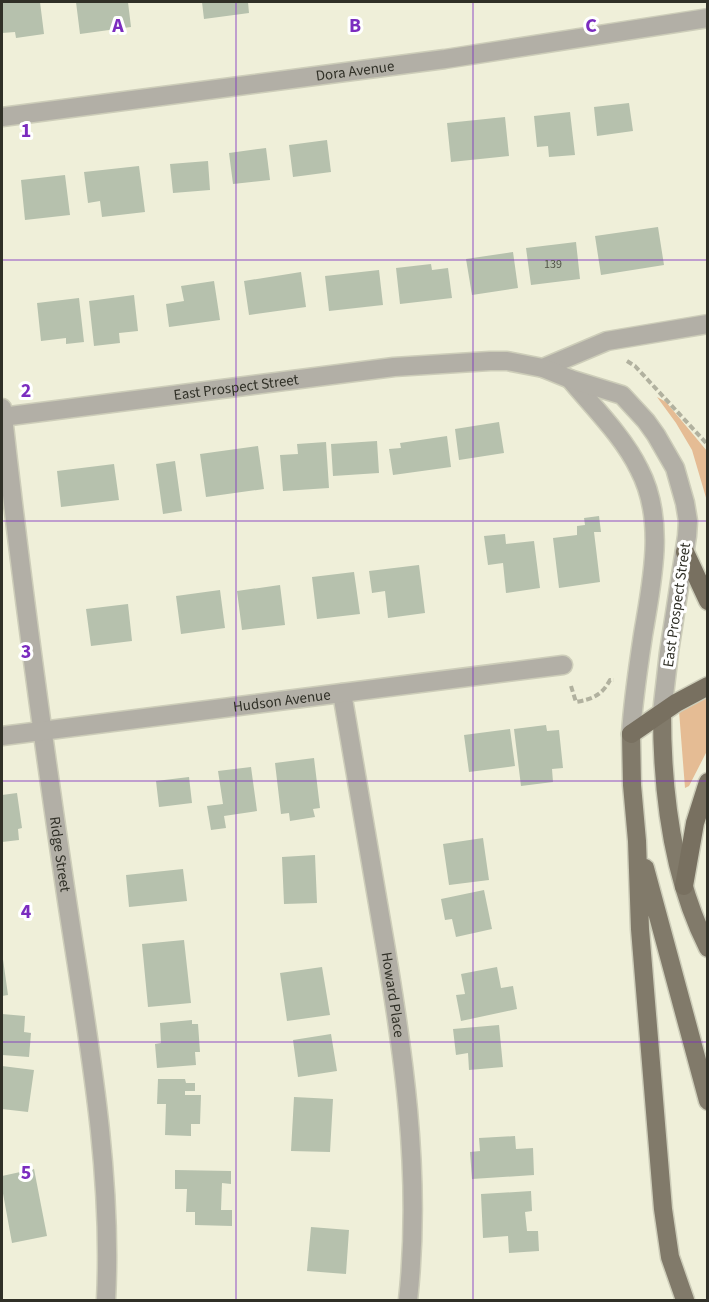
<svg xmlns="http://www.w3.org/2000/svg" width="709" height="1302" viewBox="0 0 709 1302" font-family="'Source Sans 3',sans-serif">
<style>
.green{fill:#e5bc94}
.building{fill:#b6c1ad}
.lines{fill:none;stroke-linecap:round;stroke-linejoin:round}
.minor-casing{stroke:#cdcdb9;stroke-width:21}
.tertiary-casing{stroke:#cdcdb9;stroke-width:21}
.primary-casing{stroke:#cdcdb9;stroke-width:21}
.trunk-casing{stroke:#cdcdb9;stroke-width:21}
.path{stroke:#b1b19f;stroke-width:4;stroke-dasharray:6 3;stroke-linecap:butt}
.minor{stroke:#b2afa6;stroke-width:18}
.tertiary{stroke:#b2afa6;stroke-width:18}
.primary{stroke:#817a6a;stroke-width:18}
.trunk{stroke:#787060;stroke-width:18}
.grid{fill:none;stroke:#7b2cbf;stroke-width:1.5;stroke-opacity:0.55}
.labels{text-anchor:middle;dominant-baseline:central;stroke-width:6;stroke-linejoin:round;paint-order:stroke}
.number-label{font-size:12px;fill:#525448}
.street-label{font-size:15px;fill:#303027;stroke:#fff}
.grid-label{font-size:20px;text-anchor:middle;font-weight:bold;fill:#7b2cbf;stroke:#fff;stroke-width:6;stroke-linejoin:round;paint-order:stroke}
</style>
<rect width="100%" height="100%" fill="#efefd9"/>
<!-- green -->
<path class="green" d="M657 397 666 402 707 451V501L692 450 676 423Z
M707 698V751L689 786 685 788 679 711Z"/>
<!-- building -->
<path class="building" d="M2 2H40L44 34 16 38 15 32 2 33Z
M76 2H128L131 27 80 34Z
M202 2H248L249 13 204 19Z
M629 103 633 131 597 136 594 107Z
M570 112 575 155 549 157 548 146 537 147 534 116Z
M505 117 509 156 451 162 447 123Z
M327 140 331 172 293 177 289 145Z
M266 148 270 180 233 184 229 153Z
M208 161 210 190 173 193 170 164Z
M139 166 145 212 102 217 100 201 88 203 84 172Z
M65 175 70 215 25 220 21 180Z
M658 227 664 265 601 275 595 236Z
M576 242 580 279 531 285 526 248Z
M513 252 518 288 472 295 466 259Z
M431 264 432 270 448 268 452 298 400 304 396 268Z
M379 270 383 305 329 311 325 276Z
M301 272 306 307 249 315 244 281Z
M214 281 220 320 169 327 166 304 184 301 181 286Z
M134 295 138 331 119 333 120 343 94 346 89 301Z
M79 298 84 342 66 344V338L41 341 37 303Z
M499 422 504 453 459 460 455 429Z
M447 436 451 467 393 475 389 449 401 448 400 443Z
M377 441 379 473 333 476 331 444Z
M326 442 329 488 283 491 280 455 298 454 297 444Z
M258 446 264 489 206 497 200 454Z
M175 461 182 511 163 514 156 464Z
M114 464 119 500 61 507 57 471Z
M599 516 601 532H594L600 582 559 588 553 538 577 535V526L585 525 584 518Z
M505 534 506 544 534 541 540 588 506 593 503 563 488 565 484 536Z
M419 565 425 613 388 618 385 591 372 593 369 571Z
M354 572 360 614 317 619 312 577Z
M280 585 285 625 242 630 237 591Z
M220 590 225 628 181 634 176 596Z
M128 604 132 641 91 646 86 609Z
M546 725 547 731 559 730 563 768 552 769 553 782 521 786 514 729Z
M510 729 515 766 469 772 464 735Z
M314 758 320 808 313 809 315 817 290 821 289 813 281 814 275 763Z
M251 767 257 811 224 816 226 828 211 830 207 806 223 804 218 771Z
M189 777 192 803 159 807 156 781Z
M17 793 22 828 18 829 19 840 2 842V795Z
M483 838 489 880 449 885 443 844Z
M315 855 317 903 284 904 282 857Z
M183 869 187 901 129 907 126 875Z
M484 890 492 929 456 937 452 919 445 920 441 899Z
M184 940 191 1003 148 1007 142 944Z
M2 952 8 995 2 996Z
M322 967 330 1015 287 1021 280 973Z
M497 967 501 988 513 986 517 1009 461 1021 456 995 465 994 461 974Z
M2 1014 25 1016 24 1032 31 1033 29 1057 2 1055Z
M192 1020V1024H198L200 1052H195L196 1065 157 1068 155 1044 161 1043 160 1023Z
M499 1025 503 1067 469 1070 468 1053 456 1055 453 1029Z
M331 1034 337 1071 298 1077 293 1040Z
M2 1066 34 1070 28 1112 2 1109Z
M158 1079H185L186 1083H195V1091H185V1095H201L200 1124H191V1136L165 1135 166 1104H157Z
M294 1097 333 1099 330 1152 291 1151Z
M515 1136 516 1149 533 1148 534 1175 472 1179 470 1152 480 1151 479 1138Z
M34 1169 47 1236 12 1243 2 1188V1176Z
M175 1170 231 1171V1184L222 1183 221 1210H232V1226L195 1225V1212H186L187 1189H175Z
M531 1191 532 1211 525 1212 527 1231H538L539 1251 509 1253 508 1236 483 1238 481 1194Z
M311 1227 349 1230 346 1274 307 1271Z"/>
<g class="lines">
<defs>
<g id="minor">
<path id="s1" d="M2 117 445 59 708 18"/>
<path d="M543 368 607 341 708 324"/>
<path id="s2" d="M2 408C20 571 42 733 66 894 86 1028 113 1165 106 1300"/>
<path id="s3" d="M342 693C355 769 368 845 381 921 403 1047 422 1173 408 1300"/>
<path id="s4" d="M2 736 563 665"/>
</g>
<g id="tertiary">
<path d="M570 379C593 407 623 436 639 469 666 520 652 581 643 635 638 668 633 701 631 734"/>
<path id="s5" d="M2 417 394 367 490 361H507L543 368 570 379 622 395 646 421 656 435 675 468 685 503 688 521 687 536 669 652 662 713"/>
</g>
<path id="primary" d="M662 713C662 791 672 877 708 948
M631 734 632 785 637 841 640 929 663 1209 670 1257 685 1300
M645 868 708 1101"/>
<path id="trunk" d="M685 552 708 601
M631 734 676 703 708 686
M684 886 695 823 708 782"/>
</defs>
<!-- minor casing -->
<use href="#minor" class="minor-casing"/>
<!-- tertiary casing -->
<use href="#tertiary" class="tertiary-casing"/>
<!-- primary casing -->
<use href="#primary" class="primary-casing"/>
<!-- trunk casing -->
<use href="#trunk" class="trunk-casing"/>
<!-- path -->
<path class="path" d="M627 361 635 366 708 445
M571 686 576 702C593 699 602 695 610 680H614"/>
<!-- minor -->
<use href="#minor" class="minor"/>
<!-- tertiary -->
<use href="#tertiary" class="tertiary"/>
<!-- primary -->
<use href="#primary" class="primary"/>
<!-- trunk -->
<use href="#trunk" class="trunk"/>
</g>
<!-- grid -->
<path class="grid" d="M236 2V1300M473 2V1300M2 260H708M2 521H708M2 781H708M2 1042H708"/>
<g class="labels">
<!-- number labels -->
<g class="number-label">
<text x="553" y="264">139</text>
</g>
<!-- street labels -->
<g class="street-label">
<text stroke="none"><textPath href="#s1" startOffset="356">Dora Avenue</textPath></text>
<text stroke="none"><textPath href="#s5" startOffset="236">East Prospect Street</textPath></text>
<text transform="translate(677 605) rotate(-82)">East Prospect Street</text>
<text stroke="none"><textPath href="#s4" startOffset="282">Hudson Avenue</textPath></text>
<text stroke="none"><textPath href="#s2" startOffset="450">Ridge Street</textPath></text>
<text stroke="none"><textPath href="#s3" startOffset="306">Howard Place</textPath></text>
</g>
</g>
<g class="grid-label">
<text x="118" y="32">A</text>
<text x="355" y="32">B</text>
<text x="591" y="32">C</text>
<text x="26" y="137">1</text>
<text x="26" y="397">2</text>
<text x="26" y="658">3</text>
<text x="26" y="918">4</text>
<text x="26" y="1179">5</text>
</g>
<!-- border -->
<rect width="709" height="1302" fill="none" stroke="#303027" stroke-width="6"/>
</svg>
